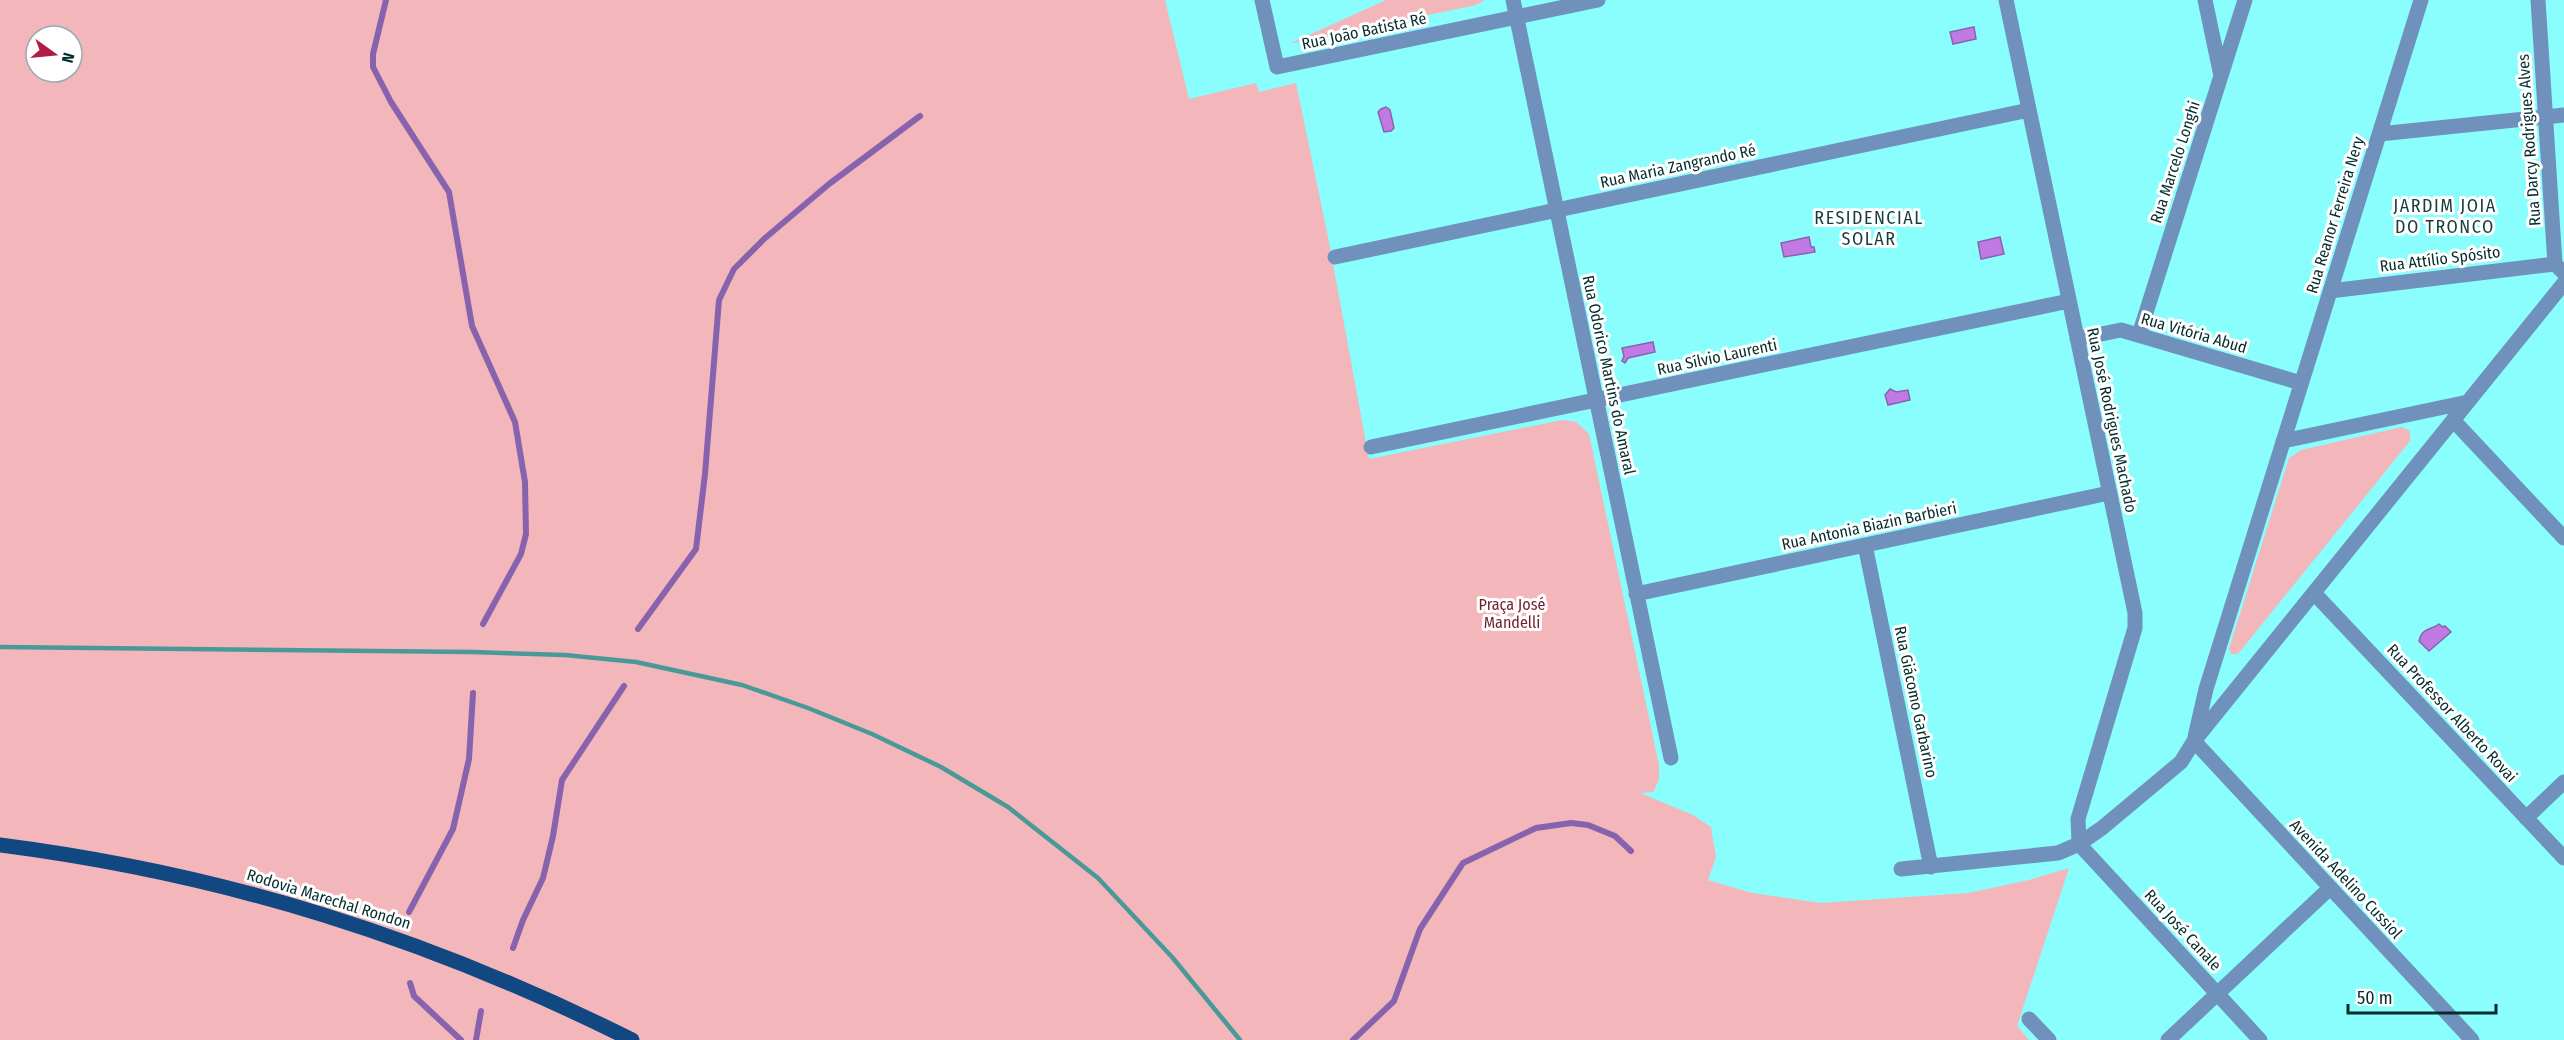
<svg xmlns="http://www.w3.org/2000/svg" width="2564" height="1040" viewBox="0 0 2564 1040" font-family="'Fira Sans Condensed',sans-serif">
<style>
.green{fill:#f3b6ba;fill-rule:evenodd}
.water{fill:#c17ae4;stroke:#8863ad;stroke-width:1.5}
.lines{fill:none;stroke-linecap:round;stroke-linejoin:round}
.stream{stroke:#8863ad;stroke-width:6}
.minor{stroke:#6f91bc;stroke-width:15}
.major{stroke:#124882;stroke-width:15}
.rail{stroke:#499998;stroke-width:4.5}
.labels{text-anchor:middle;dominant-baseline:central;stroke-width:6;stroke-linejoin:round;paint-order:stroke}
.street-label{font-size:16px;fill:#042c2c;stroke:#fff}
.park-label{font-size:16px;fill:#721e2e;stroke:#fff}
.neighbourhood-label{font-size:18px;letter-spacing:1.5px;fill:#173c3c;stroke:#fff}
</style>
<rect width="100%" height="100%" fill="#89fefc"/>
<!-- green -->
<path class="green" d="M0 0H1165L1189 99 1256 83 1259 92 1296 83 1328 237 1369 459 1562 420 1576 422 1589 434 1659 765V780L1653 792 1640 793 1693 815 1711 827 1716 857 1708 880 1752 893 1821 903 1968 893 2029 880 2069 868 2017 1026 2029 1040H0ZM36 36H72V72H36Z
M1386 0H1485L1476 5 1289 44Z
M2402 427 2410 431V441L2238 654H2231L2229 649 2289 458 2301 450Z"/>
<!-- water -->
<path class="water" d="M1974 27 1976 39 1953 44 1950 32Z
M1386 107 1390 110 1394 128 1391 131 1384 132 1378 112 1381 109Z
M1809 237 1811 247H1814L1815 252 1784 257 1781 243Z
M2000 237 2004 254 1981 259 1978 242Z
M1653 342 1655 352 1628 358 1625 363 1622 361 1624 356 1622 348Z
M1890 389 1896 392 1908 390 1910 400 1888 405 1885 395Z
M2439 624 2443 627 2445 626 2451 632 2429 651 2419 641C2422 627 2432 630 2439 624Z"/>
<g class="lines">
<!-- stream -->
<path class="stream" d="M386 0 373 54V67L391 102 449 192 472 326 515 422 525 482 526 534 521 554 483 624
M638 629 696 549 705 474 719 300 734 269 764 239 829 184 920 116
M409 912 453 829 469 759 473 693
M513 948 523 920 543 878 553 836 562 780 624 686
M410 983 414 996 461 1040
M476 1040 481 1011
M1353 1040 1394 1001 1420 929 1463 863 1536 828 1571 823 1588 825 1615 836 1631 851"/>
<!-- minor -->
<path class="minor" d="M1262 0 1277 67 1598 0
M1513 0 1671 758
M2006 0 2135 613V628L2078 819 2079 844 2260 1040
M2205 0 2221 76
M2538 0 2555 264 2564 273
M2379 134 2564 115
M1335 257 2029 110
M2330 291 2555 264
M2139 335 2245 0
M2077 339 2121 330 2301 383
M2453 420 2564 538
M2283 441 2468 402
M1371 447 2069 301
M1865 545 1931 867
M2314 593 2564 858
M1636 594 2109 493
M2195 737 2206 689 2421 0
M2194 741 2472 1040
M2526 818 2564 782
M1901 869 2058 853 2079 844 2102 828 2181 762 2194 741 2564 283
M2029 1019 2049 1040
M2168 1040 2330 888"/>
<!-- major -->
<path class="major" d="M0 845C226 874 428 938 632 1040"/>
<!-- rail -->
<path class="rail" d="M0 647 472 652 565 655 636 662 742 685 808 708 872 734 941 767 1008 807 1098 878 1172 957 1240 1040"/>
</g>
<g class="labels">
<!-- street labels -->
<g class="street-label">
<text transform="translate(1364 31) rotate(-12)">Rua João Batista Ré</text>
<text transform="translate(2529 140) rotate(-94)">Rua Darcy Rodrigues Alves</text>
<text transform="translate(2175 162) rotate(-72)">Rua Marcelo Longhi</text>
<text transform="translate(1678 166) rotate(-12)">Rua Maria Zangrando Ré</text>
<text transform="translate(2335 215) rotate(-73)">Rua Reanor Ferreira Nery</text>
<text transform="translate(2440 259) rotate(-7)">Rua Attílio Spósito</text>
<text transform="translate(2194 333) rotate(16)">Rua Vitória Abud</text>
<text transform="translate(1717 357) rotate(-12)">Rua Sílvio Laurenti</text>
<text transform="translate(1609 375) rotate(78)">Rua Odorico Martins do Amaral</text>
<text transform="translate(2112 420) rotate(78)">Rua José Rodrigues Machado</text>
<text transform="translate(1869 526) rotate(-12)">Rua Antonia Biazin Barbieri</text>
<text transform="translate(1916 702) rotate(78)">Rua Giácomo Garbarino</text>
<text transform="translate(2452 713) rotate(47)">Rua Professor Alberto Rovai</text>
<text transform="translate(2346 879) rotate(47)">Avenida Adelino Cussiol</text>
<text transform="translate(329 899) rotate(17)">Rodovia Marechal Rondon</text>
<text transform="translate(2183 930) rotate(47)">Rua José Canale</text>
</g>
<!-- park labels -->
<g class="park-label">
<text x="1512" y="604">Praça José<tspan x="1512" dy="18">Mandelli</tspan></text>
</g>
<!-- neighbourhood labels -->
<g class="neighbourhood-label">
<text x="2445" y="206">JARDIM JOIA<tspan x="2445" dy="21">DO TRONCO</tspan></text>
<text x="1869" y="218">RESIDENCIAL<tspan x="1869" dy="21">SOLAR</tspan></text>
</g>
</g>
<!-- north arrow -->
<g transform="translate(54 54) rotate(105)"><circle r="28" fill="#ffffff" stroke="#9babab" stroke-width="1.5"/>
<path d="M0-4.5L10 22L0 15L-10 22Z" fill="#b01d42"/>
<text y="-9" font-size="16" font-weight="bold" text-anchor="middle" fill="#042c2c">N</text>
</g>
<!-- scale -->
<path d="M2348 1004v9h148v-9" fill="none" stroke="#042c2c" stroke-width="3"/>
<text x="2357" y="1004" font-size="18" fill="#042c2c" stroke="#ffffff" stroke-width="4.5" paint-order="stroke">50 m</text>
</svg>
